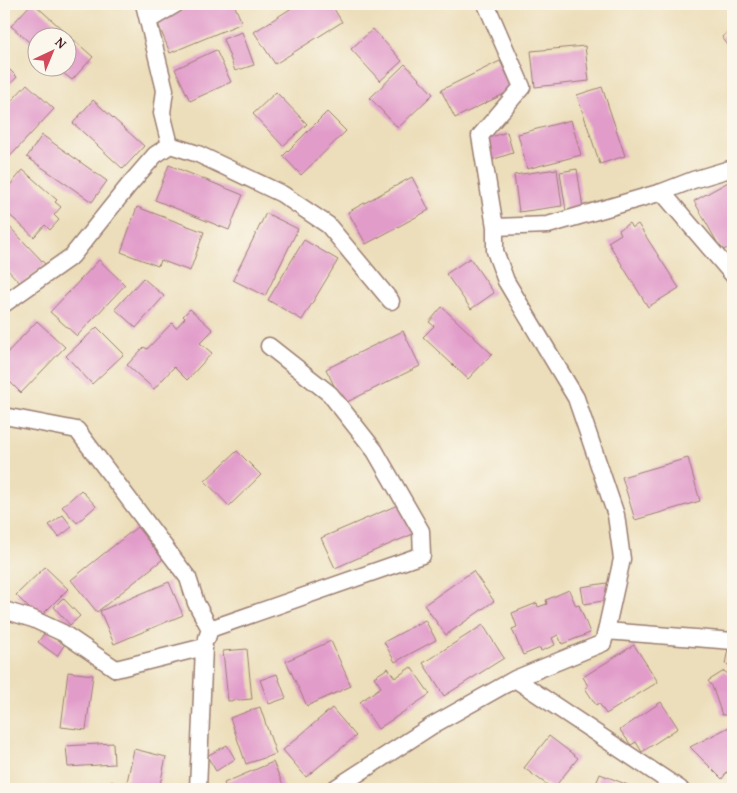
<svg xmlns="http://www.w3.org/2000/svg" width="737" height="793" viewBox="0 0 737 793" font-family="'Gentium Book Plus',serif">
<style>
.building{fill:#e29cca}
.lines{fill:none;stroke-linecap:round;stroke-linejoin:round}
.street-casing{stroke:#9b7e72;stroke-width:19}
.street{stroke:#fff;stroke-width:16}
</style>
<rect width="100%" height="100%" fill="#fbf7ec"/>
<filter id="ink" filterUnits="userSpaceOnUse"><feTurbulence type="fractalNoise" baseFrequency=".02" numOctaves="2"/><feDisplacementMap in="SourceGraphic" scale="10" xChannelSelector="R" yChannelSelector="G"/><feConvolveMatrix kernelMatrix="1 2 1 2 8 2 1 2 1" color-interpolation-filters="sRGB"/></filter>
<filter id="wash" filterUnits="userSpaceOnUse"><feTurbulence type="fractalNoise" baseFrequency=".0096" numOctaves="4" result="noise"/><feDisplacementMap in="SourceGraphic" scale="20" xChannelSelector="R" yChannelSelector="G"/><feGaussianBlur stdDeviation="1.12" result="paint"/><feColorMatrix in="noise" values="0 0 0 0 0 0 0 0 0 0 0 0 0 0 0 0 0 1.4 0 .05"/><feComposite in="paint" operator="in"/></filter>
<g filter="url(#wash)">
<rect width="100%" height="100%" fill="#ecdeba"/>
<g id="blocks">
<!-- building -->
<path class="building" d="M31 4H34L93 57 72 80 57 68H68V38H38V50L11 26Z
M199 4H234L242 23 170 53 157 21Z
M298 4H331L342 22 275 64 254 32Z
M733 28V52L722 37Z
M373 29 402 61 380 81 351 49Z
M242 32 254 65 235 71 223 39Z
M585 46 589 81 535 87 531 51Z
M216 50 231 82 190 101 175 69Z
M500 61 514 89 455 118 441 90Z
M4 64 17 77 4 91Z
M405 64 433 94 398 128 370 98Z
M27 84 54 109 4 163V109Z
M602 87 625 156 600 164 577 95Z
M276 92 307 124 283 146 253 114Z
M93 100 144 146 123 169 73 123Z
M327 112 346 131 301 175 283 156Z
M571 120 581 155 527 169 518 134Z
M507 132 513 153 491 160 485 139Z
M42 135 107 181 92 202 27 157Z
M169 165 243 195 229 230 155 200Z
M557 169 562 206 519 212 514 175Z
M577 169 583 208 566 211 560 172Z
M23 170 57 200 55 202 61 207 54 215 59 220 50 230 45 225 34 237 4 210V192Z
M412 177 429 210 366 244 348 212Z
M730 181 733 187V245L722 251 694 201Z
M137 207 204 232 190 271 160 260 158 266 121 252Z
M266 213 298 229 265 296 233 280Z
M4 221 45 264 22 285 4 266Z
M629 223 632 228 638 224 679 288 648 307 608 242 621 234 619 230Z
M304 240 338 260 302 320 268 300Z
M470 258 494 293 471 309 446 274Z
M99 260 125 285 77 336 50 312Z
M143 278 164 296 136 328 115 309Z
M442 307 492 354 468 379 423 337 434 326 429 322Z
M190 309 213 330 200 343 212 353 187 380 174 367 154 389 127 365 144 347 147 349 172 323 176 328 185 318 183 316Z
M37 321 65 347 21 393 4 376V356Z
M97 327 124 354 92 384 66 356Z
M403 331 420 366 343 404 326 369Z
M237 451 261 475 229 506 205 481Z
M688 458 700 501 635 520 622 477Z
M81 490 96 506 77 523 62 507Z
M400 504 413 534 335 568 321 538Z
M63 515 72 527 59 537 49 525Z
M137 527 163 559 97 612 71 580Z
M45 567 68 589 39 618 16 595Z
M473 571 494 601 446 635 424 605Z
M169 582 183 615 114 644 100 611Z
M607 583 609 600 584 604 581 587Z
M569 590 576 606 579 605 590 633 562 644 558 635 552 638 555 645 541 651 540 648 523 655 512 629 517 627 512 613 537 603 538 607 547 604 546 600Z
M63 598 80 616 70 625 54 607Z
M425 620 436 640 395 662 384 642Z
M483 625 504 658 444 696 423 663Z
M47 630 65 644 57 656 38 642Z
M331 641 351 686 307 706 286 661Z
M634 645 658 682 606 714 599 703 596 705 585 688 588 686 583 677Z
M247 649 252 699 228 701 223 651Z
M728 649 733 650V666L725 664Z
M411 667 430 694 378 729 360 702 381 687 374 677 388 668 395 678Z
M724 671 733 678V715H722L712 686 708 681Z
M68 672 93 675 86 730 61 727Z
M277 674 286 698 269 704 260 680Z
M661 702 678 728 642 752 636 742 631 745 620 730Z
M260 707 276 754 246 764 230 718Z
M332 708 356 736 306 777 283 750Z
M733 725V763L722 779 690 747Z
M549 736 578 758 553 789 524 768Z
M113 743 114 764 68 767 66 746Z
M227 745 235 759 216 771 207 756Z
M134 749 166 757 159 789 127 782Z
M273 762 285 789H226L224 783Z
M600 774 638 789H594Z
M112 781 121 789H104Z"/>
</g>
</g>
<g filter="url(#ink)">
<use href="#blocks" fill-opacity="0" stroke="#9b7e72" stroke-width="1"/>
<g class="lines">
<defs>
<path id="street" d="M486 4 522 87 480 136 495 227
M149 20 176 4
M170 145 198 154 282 194 328 225 391 301
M662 192 733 275
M4 304 72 256 129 185 155 155 170 145 162 113 165 90 144 4
M4 416 77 430 188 578 196 603 210 629 207 638
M4 610 33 619 63 633 116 669 204 647 198 789
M210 629 422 555 421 531 375 451 330 394 269 346
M606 631 733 641
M515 679 680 789
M334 789 433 725 515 679 603 643 606 631 622 559 616 515 576 398 506 281 495 251V227L548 225 662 192 693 180 733 168"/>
</defs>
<!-- street casing -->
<use href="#street" class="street-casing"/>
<!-- street -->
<use href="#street" class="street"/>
</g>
</g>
<!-- margin -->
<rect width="737" height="793" fill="none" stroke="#fbf7ec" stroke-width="20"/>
<!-- north arrow -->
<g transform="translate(52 52) rotate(44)"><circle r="24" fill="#fbf7ec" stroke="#b4a19f"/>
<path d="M0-4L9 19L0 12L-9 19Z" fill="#d1495b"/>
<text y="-8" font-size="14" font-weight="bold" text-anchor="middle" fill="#4a1f2b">N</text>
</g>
</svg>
